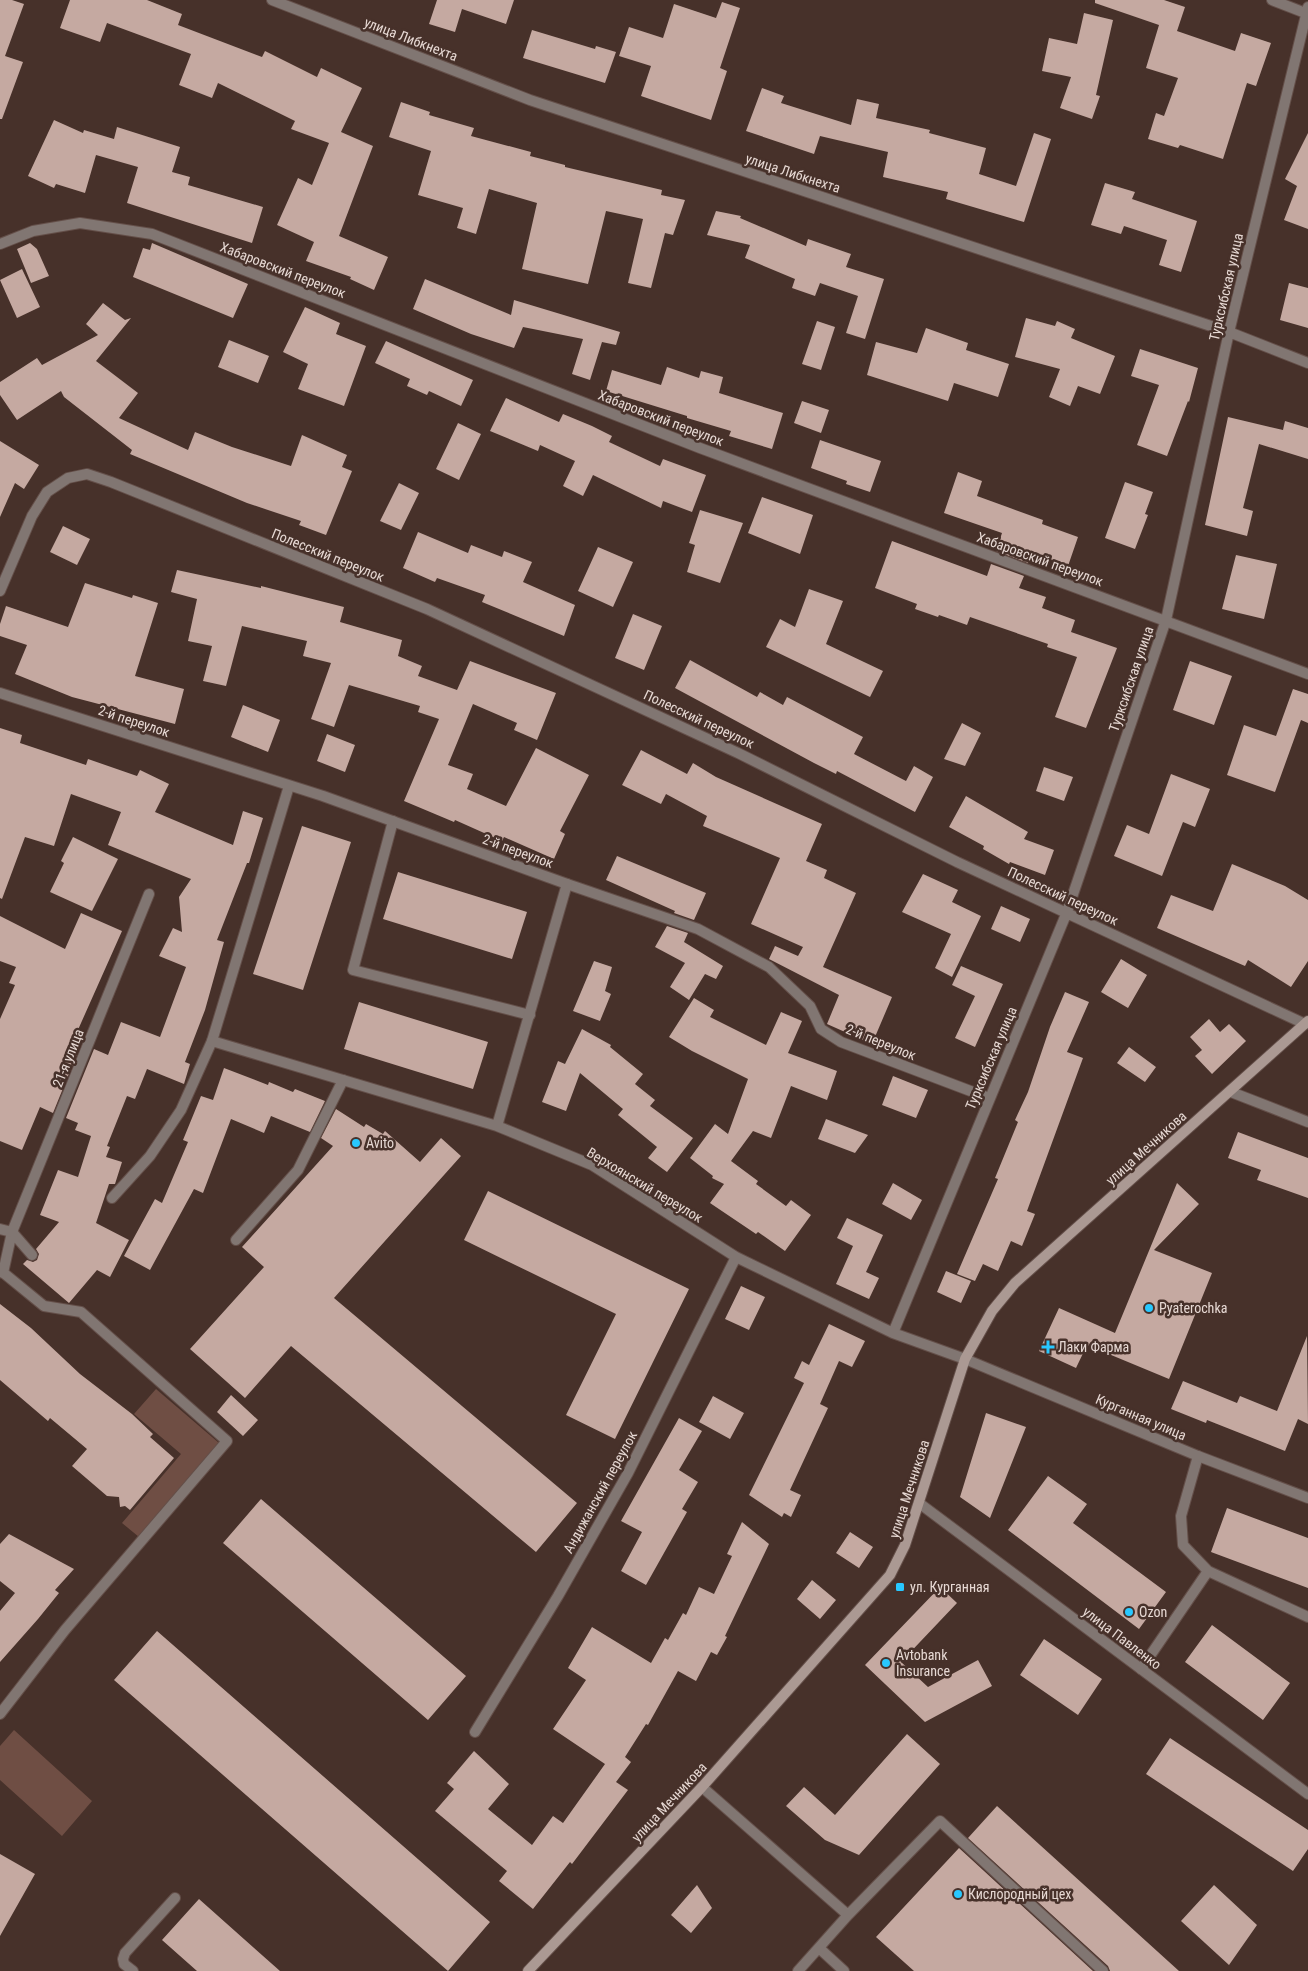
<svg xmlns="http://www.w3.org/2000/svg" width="1308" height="1971" viewBox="0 0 1308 1971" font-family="'Roboto Condensed',sans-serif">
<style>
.green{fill:#6f4e44}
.building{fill:#c5a9a1}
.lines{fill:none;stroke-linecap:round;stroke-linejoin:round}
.lane-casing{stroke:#644f49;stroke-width:12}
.street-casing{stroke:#644f49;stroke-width:12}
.secondary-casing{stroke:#644f49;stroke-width:12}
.lane{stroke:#817672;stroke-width:10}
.street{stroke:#817672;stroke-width:10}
.secondary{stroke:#ab9993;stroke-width:10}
.poi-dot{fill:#28c8ff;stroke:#47312a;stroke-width:2}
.labels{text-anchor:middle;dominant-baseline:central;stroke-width:5;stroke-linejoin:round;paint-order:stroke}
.street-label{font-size:14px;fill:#e7d9d4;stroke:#47312a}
.poi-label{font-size:14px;fill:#e7d9d4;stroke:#47312a;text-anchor:start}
</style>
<rect width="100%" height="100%" fill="#47312a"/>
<!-- green -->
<path class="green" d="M156 1389 219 1443 139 1537 122 1523 181 1454 134 1414Z
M14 1730 92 1801 62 1836 0 1780V1746Z"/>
<!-- building -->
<path class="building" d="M0 0H12L24 4 5 56 23 62 2 119H0Z
M70 0H147L182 14 178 25 262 57 265 51 317 77 321 68 362 88 341 132 373 146 339 236 388 257 374 290 350 279 351 277 306 261 314 242 277 225 298 178 312 185 329 143 291 129 295 121 218 83 212 98 179 85 191 54 107 23 100 42 60 28Z
M437 0H514L506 24 462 9 455 32 429 24Z
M1095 0H1164L1185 7 1177 31 1235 51 1241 33 1271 43 1256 86 1247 83 1223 159 1180 145 1178 148 1148 139 1156 113 1164 116 1178 78 1146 68 1159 25 1095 3Z
M722 2 740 8 720 68 727 71 711 120 641 96 651 66 619 56 629 27 663 38 674 4 716 18Z
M1084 13 1113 20 1096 95 1100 96 1092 119 1060 108 1071 77 1042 71 1049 38 1077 44Z
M532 30 595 49 596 46 616 52 605 83 523 58Z
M762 88 784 96 781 103 851 125 857 99 879 104 876 118 930 130 929 133 986 148 979 174 1016 186 1034 133 1051 139 1024 222 946 199 948 192 883 177 888 152 820 136 814 154 746 131Z
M401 102 430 112 429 115 474 128 471 136 531 152 530 156 565 165V167L662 190 661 195 685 200 673 235 665 233 651 288 628 283 643 219 606 211 588 284 522 269 537 203 489 189 476 234 457 228 463 208 418 195 431 151 389 137Z
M54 120 83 133 84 130 114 139 117 127 180 147 172 172 190 177 188 185 263 207 252 243 127 203 138 167 96 155 85 193 56 184 54 188 28 176Z
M1308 133V229L1284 220 1297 186 1285 179Z
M1105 183 1135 192 1132 199 1197 221 1181 272 1159 265 1167 240 1124 226 1121 234 1091 225Z
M716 211 741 216 740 218 806 246 808 239 851 254 846 267 884 279 865 339 846 333 858 296 820 283 815 296 792 288 795 279 745 258 750 245 707 235Z
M30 243 37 249 49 276 31 283 17 249Z
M152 243 248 284 233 318 133 277 143 248 150 250Z
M22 269 40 307 17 318 0 280Z
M425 279 511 315 514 300 620 332 616 345 602 342 590 380 572 374 583 339 523 327 514 348 471 334 413 309Z
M1289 283 1308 288V328L1280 320Z
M103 303 125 320 131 318 96 361 138 393 119 418 188 450 195 432 232 447 291 466 302 435 347 455 342 467 352 471 326 535 299 525 301 521 247 503 130 454 132 450 64 397 61 391 17 420 0 395V382L37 358 42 365 98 335 86 324Z
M305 307 340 323 336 334 366 346 344 406 298 389 308 364 283 352Z
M1026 318 1055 326 1057 321 1075 329 1071 338 1115 356 1100 394 1078 386 1070 406 1049 397 1060 369 1015 357Z
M817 321 835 327 821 370 802 364Z
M926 328 968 343 966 350 1009 364 998 397 954 383 948 401 867 375 876 342 917 353Z
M229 340 269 356 258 383 218 367Z
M386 341 473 380 461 406 429 391 427 395 407 386 410 379 375 363Z
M1140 349 1198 368 1189 402 1188 401 1167 456 1137 445 1159 385 1131 376Z
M667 367 699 378 701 371 723 377 719 393 783 413 772 449 729 436 731 431 687 418V416L606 391 612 370 661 385Z
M506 398 559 422 563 414 592 426 612 436 609 442 660 466 663 459 706 475 692 512 663 501 661 508 593 475 583 496 563 486 575 461 540 445 538 451 490 431Z
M802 401 829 410 821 433 794 423Z
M1228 417 1283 430 1285 421 1308 428V459L1259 444 1243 508 1253 511 1247 536 1205 525Z
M458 423 481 434 459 480 436 469Z
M820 440 881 461 870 492 846 484 847 481 811 468Z
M0 441 39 465 24 489 15 483 0 517Z
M958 472 982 481 977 496 1043 520 1042 524 1078 537 1068 566 1032 553 1028 563 996 551 1002 533 944 513Z
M1125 482 1153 492 1145 514 1148 515 1135 549 1105 538Z
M399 483 419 493 401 530 380 521Z
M762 497 813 515 800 554 748 533Z
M700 510 743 523 720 583 687 572 695 545 689 543Z
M63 526 90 539 77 565 50 552Z
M418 532 468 553 471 545 502 557 504 551 532 562 523 582 575 605 564 636 482 602 485 595 437 578 435 582 403 568Z
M892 541 987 576 991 564 1024 576 1019 588 1046 597 1042 608 1075 620 1071 632 1117 648 1086 728 1055 717 1077 657 1047 647 1048 644 970 617 967 625 939 615 938 617 915 609 917 604 875 588Z
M598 547 633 562 613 607 578 591Z
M1236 555 1277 564 1264 619 1222 609Z
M177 570 261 588V586L344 607 340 622 402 640 398 656 422 666 418 676 457 690 470 661 556 693 537 740 514 730 517 723 473 704 448 765 473 774 467 789 506 806 536 748 589 775 560 831 565 834 554 859 504 837 502 841 455 820 454 822 404 801 439 719 418 712 420 706 349 685 334 727 311 719 331 663 303 656 307 641 242 626 226 686 203 681 212 646 188 641 197 599 171 592Z
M85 583 132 598 133 595 158 603 135 676 184 689 175 724 72 697 15 674 27 645 0 636V624L6 606 68 627Z
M809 589 843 601 826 644 883 671 870 697 766 647 780 619 795 627Z
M633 614 662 626 644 670 615 658Z
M690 660 757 697 760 692 783 705 787 697 863 737 854 754 906 781 914 766 933 777 915 812 837 771 836 774 814 763 675 688Z
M1190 661 1232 676 1214 725 1173 710Z
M1293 689 1308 694V723L1301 720 1275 792 1227 775 1244 725 1276 736Z
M243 705 280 720 268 752 231 737Z
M962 723 981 733 965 766 944 759Z
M0 728 22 735 20 743 86 765 88 759 137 776 140 770 169 784 155 812 233 845 243 811 263 818 249 863H247L217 940 224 942 205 1010 185 1062 190 1064 184 1084 147 1069 135 1099 127 1096 107 1146 110 1147 106 1157 122 1162 115 1184H109L96 1223 129 1240 110 1277 97 1270 69 1303 23 1264 27 1260 33 1262 37 1260 39 1254 36 1249 59 1222 40 1215 58 1170 78 1177 91 1136 75 1130 78 1123 66 1118 94 1049 108 1055 121 1022 160 1037 186 967 159 956 173 928 182 932 179 897 191 879 108 845 121 812 71 794 54 846 25 837 2 899 0 898Z
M327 734 355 745 345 772 317 761Z
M641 750 687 774 693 763 716 777 822 824 806 861 827 870 824 878 856 893 823 967 892 997 872 1044 827 1024 839 995 769 959 775 946 798 956 803 947 751 924 780 858 703 826 707 816 666 794 661 804 622 785Z
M1044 767 1073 777 1064 801 1036 791Z
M1171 774 1210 789 1195 827 1183 822 1162 876 1114 856 1127 825 1149 834Z
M966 796 1028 832 1024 839 1054 850 1045 875 1010 862 1009 864 983 849 984 846 949 827Z
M302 826 351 842 303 990 253 974Z
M73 837 118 859 92 911 50 892 64 863 61 861Z
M617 856 706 893 694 920 674 913 675 911 606 880Z
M1232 864 1285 886 1308 900V961L1291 987 1248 960 1245 966 1157 928 1171 895 1213 911Z
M398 872 527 912 512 959 383 919Z
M923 874 958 890 952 902 981 916 952 977 935 968 951 934 902 912Z
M1001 906 1030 919 1020 942 991 929Z
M81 913 122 931 73 1041 81 1044 53 1113 40 1107 22 1150 0 1141V1019L15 985 9 983 16 967 0 961V916L65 949Z
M667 926 688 933 684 942 723 966 716 979 705 974 689 1000 670 987 685 963 655 947Z
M1121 959 1147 975 1128 1008 1101 992Z
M594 961 612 967 605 991 611 994 600 1021 573 1011Z
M961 966 1003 984 975 1047 955 1038 975 996 952 985Z
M1065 992 1089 1002 1067 1052 1083 1058 1027 1211 1035 1214 1022 1246 1011 1241 998 1271 983 1264 975 1281 957 1274 998 1179 995 1178 1018 1122 1015 1120 1028 1092 1050 1027Z
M694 998 714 1010 710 1017 766 1045 781 1012 802 1021 788 1053 837 1071 827 1100 791 1086 771 1138 753 1131 731 1161 758 1181 756 1184 786 1206 791 1200 811 1215 785 1251 758 1232 756 1234 710 1203 724 1184 712 1178 713 1176 690 1158 715 1124 728 1134 748 1079 692 1051 669 1037Z
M359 1002 488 1042 473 1089 344 1049Z
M1209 1019 1220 1032 1229 1024 1246 1041 1212 1074 1195 1056 1202 1050 1190 1037Z
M582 1029 611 1045 610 1047 643 1074 635 1084 655 1100 650 1106 693 1138 667 1172 648 1158 657 1147 618 1115 623 1109 580 1073 566 1111 542 1102 558 1061 565 1064Z
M1129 1047 1156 1067 1145 1082 1117 1063Z
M224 1068 268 1085 269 1082 293 1092 295 1089 325 1101 310 1132 271 1116 264 1133 231 1119 203 1193 194 1189 150 1270 124 1256 155 1199 162 1203 188 1142 183 1140 201 1096 213 1100Z
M893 1076 928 1090 916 1118 882 1105Z
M336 1109 364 1127 366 1124 383 1134 385 1131 420 1162 441 1138 461 1156 334 1298 577 1503 536 1552 291 1346 245 1398 190 1349 264 1267 242 1247 333 1146 321 1138Z
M826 1119 868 1135 855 1153 818 1139Z
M1238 1132 1308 1158V1198L1257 1180 1261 1170 1228 1158Z
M893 1183 922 1200 911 1220 882 1204Z
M1177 1183 1199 1204 1154 1250 1212 1273 1169 1379 1087 1345 1076 1368 1039 1351 1059 1308 1115 1333Z
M488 1191 689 1289 615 1439 566 1415 616 1314 464 1240Z
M847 1218 883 1235 866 1272 879 1278 869 1299 836 1284 853 1246 837 1238Z
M946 1271 971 1281 961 1303 937 1292Z
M741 1286 765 1297 749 1330 725 1319Z
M0 1304 31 1328 80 1374 132 1414 153 1434 150 1437 174 1458 130 1510 125 1506 120 1507 119 1497 107 1496 72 1466 87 1449 50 1418 48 1421 0 1380Z
M829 1324 865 1341 852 1367 839 1361 820 1404 828 1408 790 1490 801 1495 791 1517 784 1513 782 1517 749 1495 804 1383 794 1378 802 1361 809 1365Z
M1307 1336 1308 1424 1298 1419 1285 1451 1207 1420 1206 1423 1171 1409 1183 1381 1237 1403 1240 1396 1277 1411Z
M231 1395 258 1420 243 1436 217 1412Z
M713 1396 744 1413 730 1439 699 1422Z
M986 1413 1026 1427 990 1518 960 1497Z
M679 1418 702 1431 679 1470 698 1482 682 1509 687 1512 646 1585 621 1571 642 1532 621 1521Z
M1048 1476 1087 1504 1073 1523 1166 1592 1139 1629 1008 1530Z
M261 1499 466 1676 428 1720 223 1543Z
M1227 1508 1308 1538V1588L1211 1552Z
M742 1522 769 1544 725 1636 727 1637 717 1655 711 1652 696 1681 678 1671 648 1725 646 1724 625 1757 631 1762 616 1782 628 1790 572 1864 570 1862 533 1909 499 1881 507 1871 435 1811 454 1789 447 1783 474 1751 509 1784 488 1809 532 1845 553 1816 563 1823 605 1764 553 1729 586 1680 568 1668 592 1627 651 1663 665 1638 668 1640 683 1613 686 1615 699 1587 714 1594 732 1556 727 1554Z
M850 1532 873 1547 859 1568 836 1553Z
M9 1534 74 1569 55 1590 59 1593 38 1619 0 1662V1611L15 1593 0 1581V1544Z
M812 1580 836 1600 820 1619 797 1599Z
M940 1587 957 1603 901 1662 928 1687 978 1660 992 1686 925 1722 865 1665Z
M1212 1625 1290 1683 1263 1720 1185 1662Z
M157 1631 490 1922 448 1971 114 1680Z
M1044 1639 1102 1679 1078 1715 1020 1675Z
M907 1734 940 1764 859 1855 825 1840 786 1806 804 1787 835 1815Z
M1170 1738 1308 1830V1849L1293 1871 1146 1774Z
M997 1806 1179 1971H1110L1108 1966 968 1838Z
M959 1848 1093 1971H914L876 1937Z
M0 1854 35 1874 0 1936Z
M697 1885 712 1908 691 1933 671 1915Z
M1214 1885 1257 1925 1229 1965 1181 1921Z
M199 1899 280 1971H197L162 1940Z"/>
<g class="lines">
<defs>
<path id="lane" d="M393 821 353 970 530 1015
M567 884 698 929 769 967 810 1006 821 1029 841 1042 989 1098
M112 1198 150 1156 181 1110 212 1041 289 786
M12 1232 32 1255
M236 1240 298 1170 343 1080
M0 1270 44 1306 81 1312 227 1441 65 1630 0 1714
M3 1273 12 1232
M1198 1456 1181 1516 1183 1545 1208 1571 1308 1617
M1141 1669 1208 1571
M702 1787 848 1915
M819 1948 844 1971
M133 1971 124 1964 123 1959 125 1953 175 1898
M798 1971 848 1915 940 1821 1103 1971"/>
<path id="street" d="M272 0 530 100 1229 332 1308 363
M1272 0 1308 14
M0 244 33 231 80 223 152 234 700 448 1308 674
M0 591 32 516 47 492 68 478 87 474 111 482 427 609 738 753 957 862 1305 1024
M0 693 323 796 567 884 497 1126
M212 1041 497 1126 592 1165 736 1257 893 1333 965 1359 1198 1456 1308 1498
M1231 1092 1308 1122
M0 1229 12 1232 149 894
M893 1333 1067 912 1166 620 1229 332 1308 7
M919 1503 1308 1794
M475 1732 558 1596 628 1473 736 1257"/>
<path id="secondary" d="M528 1971 702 1787 890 1575 905 1545 965 1359 992 1311 1015 1283 1308 1021"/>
</defs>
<!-- lane casing -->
<use href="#lane" class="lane-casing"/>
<!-- street casing -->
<use href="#street" class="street-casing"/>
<!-- secondary casing -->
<use href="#secondary" class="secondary-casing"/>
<!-- lane -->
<use href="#lane" class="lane"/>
<!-- street -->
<use href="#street" class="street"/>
<!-- secondary -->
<use href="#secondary" class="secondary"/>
</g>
<!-- markers -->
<g class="poi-dot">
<circle cx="356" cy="1143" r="5"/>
<circle cx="1149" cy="1308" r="5"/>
<path d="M1045.5 1339.5h5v5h5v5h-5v5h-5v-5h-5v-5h5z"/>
<rect x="895" y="1582" width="10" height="10" rx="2.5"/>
<circle cx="1129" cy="1612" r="5"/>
<circle cx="886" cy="1663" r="5"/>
<circle cx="958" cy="1894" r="5"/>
</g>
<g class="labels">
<!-- street labels -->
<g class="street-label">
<text transform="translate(411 39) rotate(21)">улица Либкнехта</text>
<text transform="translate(793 173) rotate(18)">улица Либкнехта</text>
<text transform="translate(283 270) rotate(21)">Хабаровский переулок</text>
<text transform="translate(1226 287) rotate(-77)">Турксибская улица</text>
<text transform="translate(661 418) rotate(21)">Хабаровский переулок</text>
<text transform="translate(328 555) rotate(22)">Полесский переулок</text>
<text transform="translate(1040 559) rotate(20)">Хабаровский переулок</text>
<text transform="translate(1131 679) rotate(-71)">Турксибская улица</text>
<text transform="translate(699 719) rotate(25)">Полесский переулок</text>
<text transform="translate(134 721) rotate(18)">2-й переулок</text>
<text transform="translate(518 851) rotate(20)">2-й переулок</text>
<text transform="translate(1063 896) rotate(25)">Полесский переулок</text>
<text transform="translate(881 1042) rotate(22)">2-й переулок</text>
<text transform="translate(68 1058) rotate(-68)">21-я улица</text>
<text transform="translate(991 1058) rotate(-67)">Турксибская улица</text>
<text transform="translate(1146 1148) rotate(-42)">улица Мечникова</text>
<text transform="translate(645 1185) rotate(31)">Верхоянский переулок</text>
<text transform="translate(1141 1417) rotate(23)">Курганная улица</text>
<text transform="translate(909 1489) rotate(-72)">улица Мечникова</text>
<text transform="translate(600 1492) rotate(-61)">Андижанский переулок</text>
<text transform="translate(1122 1638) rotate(37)">улица Павленко</text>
<text transform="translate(669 1802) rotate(-47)">улица Мечникова</text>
</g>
<!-- poi labels -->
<g class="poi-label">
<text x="366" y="1143">Avito</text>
<text x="1159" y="1308">Pyaterochka</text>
<text x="1058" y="1347">Лаки Фарма</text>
<text x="910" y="1587">ул. Курганная</text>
<text x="1139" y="1612">Ozon</text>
<text x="896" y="1655">Avtobank<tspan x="896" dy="16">Insurance</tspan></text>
<text x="968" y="1894">Кислородный цех</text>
</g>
</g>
</svg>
